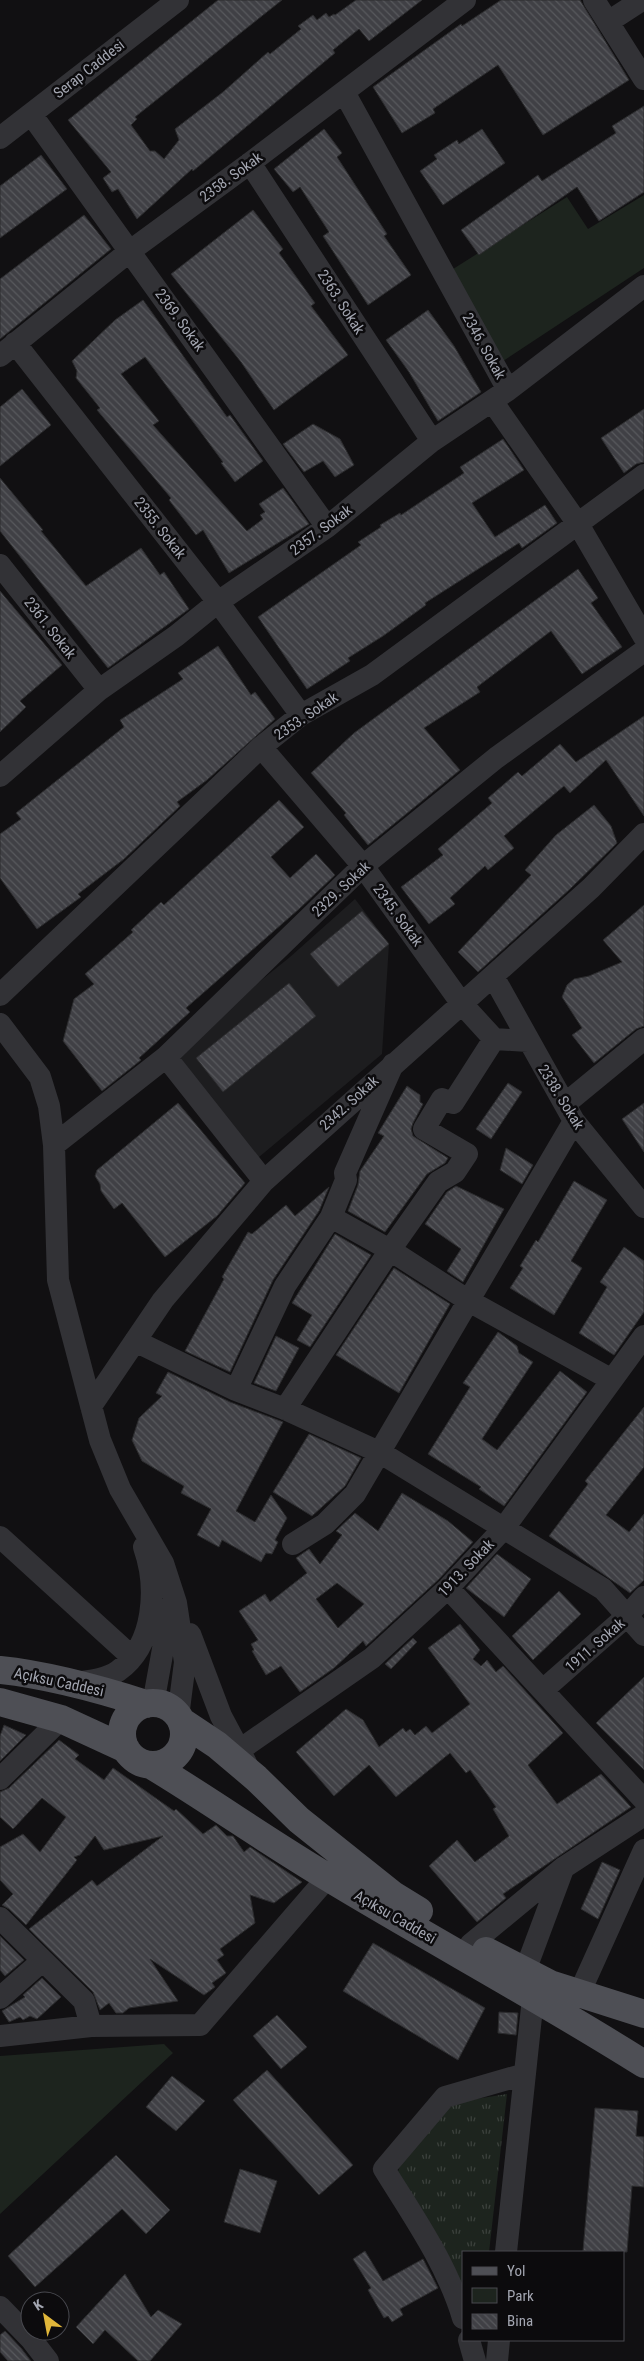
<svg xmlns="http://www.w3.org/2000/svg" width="644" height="2361" viewBox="0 0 644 2361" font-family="'Roboto Condensed',sans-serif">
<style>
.built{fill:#1d1d1f}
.grass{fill:url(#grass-tufts)}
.park{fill:#1d241e}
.building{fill:url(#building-back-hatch);stroke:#2b2b2d;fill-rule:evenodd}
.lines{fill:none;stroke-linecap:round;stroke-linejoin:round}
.minor{stroke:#323236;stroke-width:22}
.major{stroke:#4e4f55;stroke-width:28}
.labels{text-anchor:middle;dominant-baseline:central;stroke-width:5;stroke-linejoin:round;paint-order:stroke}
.street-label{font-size:15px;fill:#a3a6b1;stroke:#0c0b0d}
</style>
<defs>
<pattern id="grass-tufts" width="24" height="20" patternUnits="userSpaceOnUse" patternTransform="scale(1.25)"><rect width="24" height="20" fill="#1d241e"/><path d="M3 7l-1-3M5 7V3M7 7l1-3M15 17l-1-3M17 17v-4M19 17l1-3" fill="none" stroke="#3b413c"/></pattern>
<pattern id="building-back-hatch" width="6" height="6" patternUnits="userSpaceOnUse" patternTransform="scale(1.25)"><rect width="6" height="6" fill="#404045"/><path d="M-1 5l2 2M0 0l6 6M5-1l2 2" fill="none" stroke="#58595d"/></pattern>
</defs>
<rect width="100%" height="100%" fill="#111012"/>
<!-- built -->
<path class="built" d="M355 899 389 944 382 1054 252 1163 166 1057 290 957Z"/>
<!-- grass -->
<path class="grass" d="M507 2094 489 2252H463V2304L395 2178 402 2162 451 2103Z"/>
<!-- park -->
<path class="park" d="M644 195V268L497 365 442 276 567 197 588 229Z
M164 2044 173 2053 0 2214V2056Z"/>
<!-- building -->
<path class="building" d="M218 0H282L135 117 137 119 131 125 150 151H155L164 159 179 140 175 129 223 92 268 52 270 54 301 29 298 26 313 15 317 20 326 13 329 17 334 14 335 15 356 0H422L369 41 359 29 333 50 335 53 193 171 192 169 137 219 118 189 112 192 103 178 111 172 68 120Z
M501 0H580L629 80 543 135 498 65 433 109 435 113 402 133 373 87 461 24 462 26Z
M644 106V192L599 221 577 187 479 255 461 230 538 175 542 181 616 133 612 126Z
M324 129 342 153 337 157 387 234 384 236 411 275 368 305 323 236 329 232 300 187 293 192 274 169Z
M482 129 505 163 443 205 420 171 437 159 434 155 457 140 459 144Z
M41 155 67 189 0 238V186Z
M253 210 283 249 279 253 315 303 311 306 348 355 274 410 241 362 171 274Z
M84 215 111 249 0 339V279Z
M143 300 227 417 230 415 263 461 235 482 221 463 223 462 145 357 121 374 159 421 153 425 247 531 263 519 260 515 265 512 259 504 283 488 309 524 229 573 203 530 196 535 169 500 171 498 97 410 100 408 76 378 77 371 72 361 115 320Z
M428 310 454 346 481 392 438 421 409 372 386 340Z
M22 389 51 425 0 466V407Z
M644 409V462L636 464 624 473 601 438Z
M313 424 340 439 354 465 335 477 323 461 304 472 283 444Z
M503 439 524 470 472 503 495 537 545 505 557 523 522 548 519 543 425 603 426 605 383 636 348 658 350 661 307 689 258 617 361 545 358 542 381 527 380 525 400 513 401 515 464 473 460 467Z
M0 478 43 530 41 531 86 586 141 548 160 575 164 572 189 609 108 668 0 531Z
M578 569 598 598 591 603 622 647 582 674 551 631 477 687 480 692 424 728 460 770 368 845 344 815 346 813 311 773 354 733Z
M0 591 62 665 20 701 26 707 0 732Z
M218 646 251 695 255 692 275 719 207 780 177 802 180 806 124 859 78 894 81 897 37 929 0 878V834L21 819 16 813 124 727 120 720 183 679 178 673Z
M644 716V816L606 760 570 793 564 786 504 836 514 848 488 870 485 866 450 898 455 904 429 924 401 887 443 855 438 849 492 803 488 798 518 772 522 776 560 744 576 762Z
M279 800 304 827 271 857 290 878 316 854 335 875 299 909 186 1008 190 1012 139 1058 141 1060 102 1091 63 1041 74 999 94 984 85 974 133 932 131 930 161 902 164 905Z
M594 805 611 826 617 843 570 889 478 972 458 952 531 875 525 870 556 835Z
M644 905V1026L636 1029 594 1063 572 1035 582 1028 562 997 567 985 574 979 589 976 622 962 603 940Z
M362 911 389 944 338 987 310 954Z
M289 983 316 1016 223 1092 196 1058Z
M508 1083 522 1092 491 1139 476 1129Z
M407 1086 420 1095V1102L423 1104 413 1123 411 1129 413 1136 448 1158 445 1163 427 1174 385 1232 348 1211 358 1185 360 1171 384 1136 378 1133Z
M178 1103 245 1183 217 1216 165 1257 122 1203 114 1209 101 1191 100 1184 95 1176 97 1170Z
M644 1103V1152L622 1119Z
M506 1148 533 1165 522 1184 500 1170Z
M574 1181 607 1200 571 1261 582 1268 554 1315 510 1288 523 1268 520 1266 536 1240 538 1242Z
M456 1186 504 1209 463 1282 447 1271 461 1249 425 1224 447 1192Z
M329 1187 319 1211 273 1280 230 1372 185 1351 224 1279 222 1277 248 1232 252 1234 286 1205 295 1216Z
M335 1234 371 1255 310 1347 297 1340 312 1315 292 1303Z
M624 1247 644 1261V1312L614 1355 579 1333 607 1287 600 1282Z
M394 1268 450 1304 399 1393 336 1355Z
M498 1332 517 1346 519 1353 533 1362 482 1439 497 1450 560 1371 587 1392 504 1506 479 1489 481 1487 428 1454 470 1387 463 1383Z
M276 1336 299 1348 276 1391 254 1383Z
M168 1372 230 1402 283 1422 236 1511 255 1522 271 1495 287 1518 275 1540 278 1542 272 1554 266 1553 261 1562 222 1540 219 1547 197 1535 211 1509 181 1493 184 1486 142 1461 132 1440 139 1418 162 1396 156 1393Z
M644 1407V1467L606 1515 629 1532 644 1514V1580L630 1593 549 1536 588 1484 585 1481Z
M309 1434 361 1458 345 1486 312 1516 273 1492Z
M402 1493 448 1521 473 1542 439 1579 366 1646 363 1641 334 1668 300 1692 281 1666 266 1675 252 1651 254 1650 251 1644 258 1640 239 1611 265 1594 270 1602 307 1573 296 1558 309 1549 320 1564 342 1535 336 1531 355 1513 378 1531ZM337 1583 364 1604 338 1628 316 1599Z
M497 1554 531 1579 504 1617 466 1588Z
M559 1591 581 1614 533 1660 512 1636Z
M460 1624 480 1650 473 1659 481 1666 487 1660 496 1672 503 1666 563 1733 528 1765 557 1804 601 1774 631 1807 503 1894 506 1898 477 1922 429 1866 457 1840 475 1862 509 1836 493 1809 496 1807 470 1770 466 1773 450 1753 396 1797 369 1765 334 1796 296 1752 346 1709 363 1720 379 1747 403 1728 406 1732 410 1729 415 1735 426 1726 432 1733 470 1704 428 1648Z
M413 1638 417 1642 391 1669 385 1664Z
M644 1677V1770L596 1723Z
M4 1725 26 1735 0 1761V1736Z
M59 1740 79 1755 75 1759 104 1780 113 1768 174 1811 176 1809 203 1834 216 1825 227 1836H233L244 1852 250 1847 302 1882 274 1903 250 1895 255 1923 220 1949 224 1955 217 1960 226 1973 212 1983 215 1987 204 1995 150 1959 178 2001 129 2008 123 2013H116L109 2003 100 2010 93 1992 29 1929 92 1880 97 1886 163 1836 104 1850 95 1836 80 1855 74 1857 77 1860 26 1925 9 1909 2 1905 13 1894 0 1880V1847L23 1834 40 1852 66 1817 42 1798 13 1829 0 1817V1792L9 1788Z
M602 1862 620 1870 598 1919 581 1909Z
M0 1936 24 1960 5 1976 0 1970Z
M373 1943 485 2008 458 2060 343 1991Z
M42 1978 61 1997 37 2019 30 2016 23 2020 20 2017 9 2022 2 2011 25 1997 23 1995Z
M499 2012 518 2013 516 2035 498 2033Z
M277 2015 307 2047 281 2069 253 2036Z
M267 2070 353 2165 319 2195 233 2100Z
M172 2076 205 2101 176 2131 146 2107Z
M595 2108 638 2111 636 2136 644 2137V2187L632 2186 627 2252 583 2251Z
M116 2155 170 2210 146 2234 122 2209 35 2287 8 2256Z
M240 2169 277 2181 260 2233 224 2222Z
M365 2251 383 2281 423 2259 438 2288 400 2309 403 2315 392 2322 388 2316 384 2318 368 2290 371 2288 353 2259Z
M125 2274 151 2317 158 2310 182 2324 150 2361H138L105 2330 93 2344 76 2327Z
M5 2331 21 2348 31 2361H8L0 2352V2335Z"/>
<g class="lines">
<!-- minor -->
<path class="minor" d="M594 0 644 79
M608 22 642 0
M344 92 508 390 492 401 578 524 644 637
M31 114 327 527
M0 138 178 0
M250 163 432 441
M15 343 218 602 301 715
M0 356 130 251 250 163 465 0
M0 565 99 690
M261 747 363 866 462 1004 494 1039
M0 776 99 690 176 636 218 602 327 527 432 441 508 390 644 286
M493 976 574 1121 644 1207
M0 995 261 747 301 715 372 675 644 475
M0 1024 40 1077 49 1106 54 1145 58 1280 100 1440 120 1489 163 1563 176 1603 185 1662 178 1717
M166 1057 264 1181
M393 1064 345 1173 346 1180 331 1217 285 1286 236 1390 285 1409 381 1453 603 1589 644 1635
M565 1104 644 1039
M54 1145 166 1057 363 866 496 758 644 651
M331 1217 390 1250 469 1301 612 1380
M135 1341 236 1390
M91 1406 163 1300 264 1181 591 888 644 834
M285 1409 390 1250 438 1182 455 1172 467 1154 424 1129 442 1099 453 1103 494 1039 528 1041
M0 1537 132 1657
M293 1544 325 1524 355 1494 574 1121
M448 1588 644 1800
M190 1634 221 1716 246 1763
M74 1683C88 1681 105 1680 118 1671 155 1645 158 1587 144 1547
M543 1690 627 1616 644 1597
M153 1704 167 1627 169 1608
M238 1751 372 1658 448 1588 504 1528 644 1336
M0 1779 61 1719
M0 1918 84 2001 91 2026
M471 1944 563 1868 644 1815
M525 1971 563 1869
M579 1994 644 1850
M0 1998 42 1961
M0 2036 91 2026 200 2025 327 1878
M506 2252 533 1998
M0 2307 31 2339 48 2361
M463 2318C447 2264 413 2216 384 2169L445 2097 525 2074
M469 2340 475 2361
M497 2361 499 2340"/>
<!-- major -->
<path class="major" d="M0 1670C49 1675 99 1689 146 1704
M0 1702 61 1719 126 1749
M122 1734a31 31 0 1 1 62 0a31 31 0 1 1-62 0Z
M181 1721 217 1745 256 1778 299 1820 393 1895 419 1911
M151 1765C211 1801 268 1842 329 1878 433 1941 541 1999 644 2064
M486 1951 550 1984 644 2014"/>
</g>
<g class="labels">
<!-- street labels -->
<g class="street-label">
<text transform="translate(89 69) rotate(-38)">Serap Caddesi</text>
<text transform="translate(231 177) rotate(-36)">2358. Sokak</text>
<text transform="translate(341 302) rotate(57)">2363. Sokak</text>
<text transform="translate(180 320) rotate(54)">2369. Sokak</text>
<text transform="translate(484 346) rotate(61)">2346. Sokak</text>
<text transform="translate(160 528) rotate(52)">2355. Sokak</text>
<text transform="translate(321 530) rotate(-37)">2357. Sokak</text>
<text transform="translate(50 628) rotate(52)">2361. Sokak</text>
<text transform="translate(306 716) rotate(-34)">2353. Sokak</text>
<text transform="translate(341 889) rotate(-43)">2329. Sokak</text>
<text transform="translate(398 915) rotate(54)">2345. Sokak</text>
<text transform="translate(561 1097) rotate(58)">2338. Sokak</text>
<text transform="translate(349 1103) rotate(-42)">2342. Sokak</text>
<text transform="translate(466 1568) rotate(-46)">1913. Sokak</text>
<text transform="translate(595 1645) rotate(-41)">1911. Sokak</text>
<text transform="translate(59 1682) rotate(12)">Açıksu Caddesi</text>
<text transform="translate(395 1917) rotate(30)">Açıksu Caddesi</text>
</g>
</g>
<!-- legend -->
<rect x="462" y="2251" width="162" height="90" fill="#0c0b0d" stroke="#48494f"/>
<rect x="472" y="2267" width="25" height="8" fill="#4e4f55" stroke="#48494f"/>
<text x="507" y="2276" font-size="15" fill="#a3a6b1">Yol</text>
<rect x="472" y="2288" width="25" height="15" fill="#1d241e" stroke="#48494f"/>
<text x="507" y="2301" font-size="15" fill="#a3a6b1">Park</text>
<rect x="472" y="2314" width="25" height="15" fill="url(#building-back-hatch)" stroke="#48494f"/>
<text x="507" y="2326" font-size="15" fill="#a3a6b1">Bina</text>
<!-- north arrow -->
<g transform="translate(45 2316) rotate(328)"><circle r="24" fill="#0c0b0d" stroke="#48494f"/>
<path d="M0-4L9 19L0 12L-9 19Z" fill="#e0b63a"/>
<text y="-8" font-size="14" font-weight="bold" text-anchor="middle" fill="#a3a6b1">K</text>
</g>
</svg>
